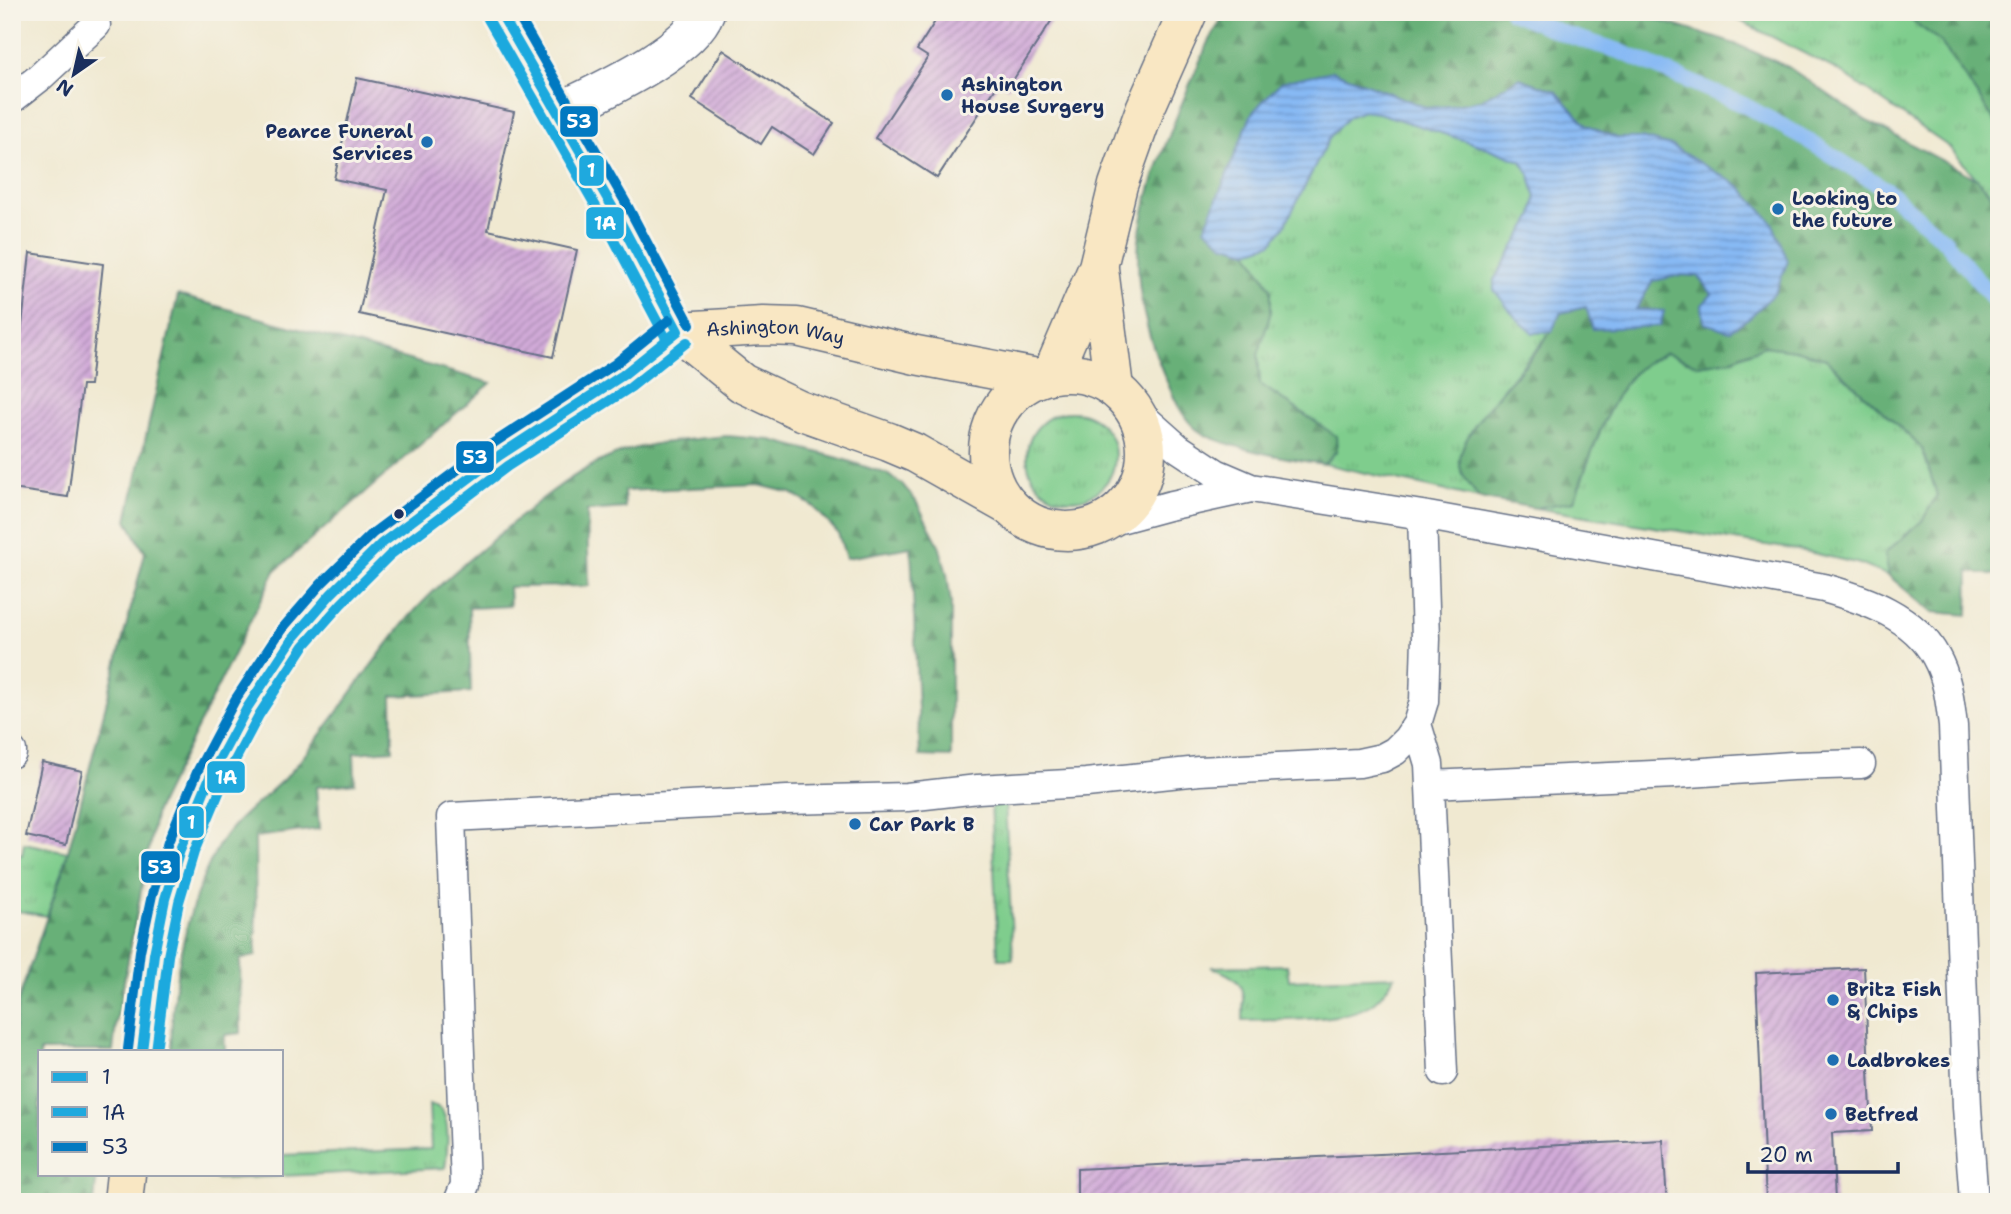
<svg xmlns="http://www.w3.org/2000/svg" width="2011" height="1214" viewBox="0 0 2011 1214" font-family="'Shantell Sans',sans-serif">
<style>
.grass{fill:url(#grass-tufts);stroke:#4d7e76;stroke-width:2}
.forest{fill:url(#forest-firs);stroke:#41706b;stroke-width:2}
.water{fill:url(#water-rules);stroke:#5174a9;stroke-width:2}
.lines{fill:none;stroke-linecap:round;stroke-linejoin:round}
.stream{stroke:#87b9f4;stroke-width:16}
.building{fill:url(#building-hatch)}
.lane-casing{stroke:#667086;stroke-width:31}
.street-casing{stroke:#667086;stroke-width:41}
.secondary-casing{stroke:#667086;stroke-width:41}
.lane{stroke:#fff;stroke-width:28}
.street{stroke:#fff;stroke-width:38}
.secondary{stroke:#f9e7c3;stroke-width:38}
.bus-1-casing{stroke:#f7f3e8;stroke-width:16}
.bus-2-casing{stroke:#f7f3e8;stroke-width:16}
.bus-3-casing{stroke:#f7f3e8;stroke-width:16}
.bus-1{stroke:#1fa9de;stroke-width:10}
.bus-2{stroke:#1fa9de;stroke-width:10}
.bus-3{stroke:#0279c1;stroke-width:10}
.poi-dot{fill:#1f6fb2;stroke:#f7f3e8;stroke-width:2.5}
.bus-dot{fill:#1b2f5e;stroke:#f7f3e8;stroke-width:2.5}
.labels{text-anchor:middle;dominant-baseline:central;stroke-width:6;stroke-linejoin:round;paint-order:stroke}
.poi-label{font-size:19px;font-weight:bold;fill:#1b2f5e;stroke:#f7f3e8;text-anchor:start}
.street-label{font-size:19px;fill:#1b2f5e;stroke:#f7f3e8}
.line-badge{stroke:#f7f3e8;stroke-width:2.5}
.badge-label{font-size:19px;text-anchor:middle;font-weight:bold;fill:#fff}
</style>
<defs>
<pattern id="grass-tufts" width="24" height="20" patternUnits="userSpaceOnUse" patternTransform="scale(1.75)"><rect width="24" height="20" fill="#7fcd8d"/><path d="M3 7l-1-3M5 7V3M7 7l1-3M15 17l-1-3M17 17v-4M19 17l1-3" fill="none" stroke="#6db07c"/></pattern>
<pattern id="forest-firs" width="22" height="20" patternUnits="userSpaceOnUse" patternTransform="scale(1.75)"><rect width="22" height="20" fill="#67b078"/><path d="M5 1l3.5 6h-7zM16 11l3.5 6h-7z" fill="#549066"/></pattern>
<pattern id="water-rules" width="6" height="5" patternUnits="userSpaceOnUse" patternTransform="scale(1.75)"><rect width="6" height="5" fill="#87b9f4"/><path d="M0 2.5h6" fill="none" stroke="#6e97c9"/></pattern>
<pattern id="building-hatch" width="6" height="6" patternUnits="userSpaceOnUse" patternTransform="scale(1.75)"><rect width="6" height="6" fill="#d1aad8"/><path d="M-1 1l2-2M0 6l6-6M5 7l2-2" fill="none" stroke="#a98bb2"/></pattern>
</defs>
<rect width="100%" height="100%" fill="#f7f3e8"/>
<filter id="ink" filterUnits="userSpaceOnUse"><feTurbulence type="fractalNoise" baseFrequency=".0143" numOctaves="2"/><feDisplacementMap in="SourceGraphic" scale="14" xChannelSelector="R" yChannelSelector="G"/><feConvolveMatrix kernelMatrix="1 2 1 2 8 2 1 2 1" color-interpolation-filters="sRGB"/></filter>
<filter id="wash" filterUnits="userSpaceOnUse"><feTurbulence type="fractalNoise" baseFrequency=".00686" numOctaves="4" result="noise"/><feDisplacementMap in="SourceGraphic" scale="28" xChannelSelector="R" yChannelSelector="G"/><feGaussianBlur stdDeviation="1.57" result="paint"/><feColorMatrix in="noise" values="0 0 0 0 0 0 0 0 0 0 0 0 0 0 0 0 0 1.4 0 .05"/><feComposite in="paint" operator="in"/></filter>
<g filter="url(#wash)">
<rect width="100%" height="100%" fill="#f0e9d1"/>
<!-- grass -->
<path class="grass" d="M1723 12H1900L1940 41 1999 127V204L1949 147 1839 71Z
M1363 111 1379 113 1485 147 1521 161 1530 175 1536 198 1533 216 1494 280 1533 333 1552 331C1531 358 1451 437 1461 470 1464 479 1474 490 1479 498L1324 464 1337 450 1323 427 1260 384 1258 355 1271 311V289L1248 251 1272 243 1285 225 1331 135 1349 116Z
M1765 346 1795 350 1826 359 1922 448 1937 495 1922 521 1885 553 1889 576 1860 564 1804 551 1535 508 1574 501C1587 466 1608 398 1634 373 1644 363 1654 358 1666 353L1699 365 1730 360Z
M1027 456a44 44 0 1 1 88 0a44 44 0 1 1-88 0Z
M991 800H1005L1013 959H998Z
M24 843 68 852 47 916 12 910V853L22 855Z
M1287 965 1289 980 1395 976C1389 985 1383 995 1374 1002 1349 1023 1277 1019 1243 1021 1244 987 1245 980 1211 967Z
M429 1104C432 1105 437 1106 439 1108 452 1118 447 1154 445 1168L217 1179 204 1174H282V1155L431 1149Z"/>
<!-- forest -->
<path class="forest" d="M1226 12H1633L1738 45 1788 67 1867 121 1977 179 1999 204V575L1969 572 1968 615 1932 612 1889 576 1885 553 1922 521 1937 495 1922 448 1826 359 1795 350 1764 346 1730 360 1698 365 1666 353C1654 358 1644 363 1634 373 1608 398 1587 466 1574 501L1535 508 1479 498C1474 490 1464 479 1461 470 1450 438 1518 375 1538 350 1547 338 1554 327 1560 313L1586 307 1636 310 1653 280 1681 275 1698 276 1713 294 1729 331 1705 167 1671 146 1641 138H1617L1587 126 1556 91 1520 78 1481 100 1451 106 1427 108 1333 71 1223 244 1248 251 1271 289V311L1258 355 1260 384 1336 436 1337 450 1324 464C1295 460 1218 447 1196 429 1179 414 1171 391 1162 370 1148 336 1138 299 1138 261 1137 214 1161 156 1178 113 1192 79 1206 43 1226 12Z
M1900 12H1999V127L1940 41Z
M178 295 491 383 275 571 156 811 116 1024 113 1051H40V1174H97L94 1202H12V1048L18 1001 64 867 145 553 127 520Z
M727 436 771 440 839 458 887 474 903 485 916 501 939 545 947 574 951 603V757L920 756 911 547 846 558 838 533 814 507 791 493 759 485 624 491 625 508 587 511 589 586 509 587 510 606 469 608 471 692 392 696 393 750 354 753 355 783 316 787 319 829 255 837 256 956 240 959 241 1033 225 1035V1051H171C171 986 185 910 215 852 233 816 270 797 295 767 335 719 369 664 410 616 436 586 466 562 496 537 529 509 563 479 603 460 640 442 686 440 727 436Z"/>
<!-- water -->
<path class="water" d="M1333 71 1427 108 1451 106 1481 100 1519 78 1556 91 1587 126 1617 138H1641L1671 146 1741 187 1772 222 1788 261 1775 293 1750 317 1729 331 1704 323 1702 305 1712 294 1698 276 1681 275 1653 281 1636 309 1664 311 1660 326 1593 329 1586 307 1560 313 1552 331 1533 333 1516 318 1494 290V280L1533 216 1536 198 1530 175 1521 161 1485 147 1379 113 1363 111 1349 116 1331 135 1285 225 1272 243 1248 251 1223 244 1205 228 1252 113 1281 82Z"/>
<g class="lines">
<!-- stream -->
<path class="stream" d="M1512 12 1567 35 1619 51 1744 105 1799 135 1887 190 1945 241 1999 306"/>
</g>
<g id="blocks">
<!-- building -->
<path class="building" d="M941 12H1057L1008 88 999 83 937 178 875 138 928 57 917 50Z
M723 50 834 123 814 154 772 127 761 144 692 99Z
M357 78 514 112 488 230 577 250 553 357 359 314 387 190 334 179Z
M30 253 103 264 90 385H82L68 497 12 489V416Z
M42 762 82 771 66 845 26 836Z
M1864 968 1872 1131 1832 1133 1835 1202H1766L1756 973Z
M1663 1140 1667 1202H1077V1169Z"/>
</g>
</g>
<g filter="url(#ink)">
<use href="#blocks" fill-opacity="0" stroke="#667086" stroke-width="2"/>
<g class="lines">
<defs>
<path id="lane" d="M12 99 39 78 96 25
M1134 409 1178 448 1216 473 1251 488 1422 515 1824 588C1866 600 1914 616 1936 657 1948 678 1950 703 1953 726L1967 1107 1974 1202
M1105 523 1168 506 1251 488
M1417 724 1429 764 1443 1072
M12 751V753
M1431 785 1675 774 1792 766 1861 764
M458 1202 465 1185 451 817 787 800 907 797 978 789 1086 783 1199 771 1359 763 1382 758 1395 751 1407 739 1417 724 1424 701 1426 638 1422 515"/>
<path id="street" d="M500 12 614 210 678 331
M559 112C597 93 690 52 705 12"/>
<g id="secondary">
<path d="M1099 269 1114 388"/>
<path d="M678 331 742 383 799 410 889 442 915 453 1009 506"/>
<path id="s1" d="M678 331 763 326 797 327 916 355 1037 378"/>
<circle cx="1067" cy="452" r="79"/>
<path d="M1052 374 1098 267 1118 185 1145 109 1188 12"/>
<path d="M142 1051 154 954 165 899 181 847 210 777 247 708 293 638 331 594 381 544 500 455 623 375 678 331"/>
<path d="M123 1202 126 1174"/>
</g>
</defs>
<!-- lane casing -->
<use href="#lane" class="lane-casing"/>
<!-- street casing -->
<use href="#street" class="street-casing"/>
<!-- secondary casing -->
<use href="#secondary" class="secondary-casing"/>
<!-- lane -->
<use href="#lane" class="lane"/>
<!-- street -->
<use href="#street" class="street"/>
<!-- secondary -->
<use href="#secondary" class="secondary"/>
<defs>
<path id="bus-1" d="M500 12 614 210 678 331
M142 1051 154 954 165 899 181 847 210 777 247 708 293 638 331 594 381 544 500 455 623 375 678 331"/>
<path id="bus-2" d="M488 19 602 217 666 338
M156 1051 168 956 179 902 194 852 223 783 259 715 304 646 341 604 390 555 508 466 631 387 687 342"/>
<path id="bus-3" d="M516 12 626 203 690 324
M128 1049 140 951 152 895 168 842 198 770 235 700 281 630 321 584 373 533 492 444 615 364 669 320"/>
</defs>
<!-- bus-1 casing -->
<use href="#bus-1" class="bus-1-casing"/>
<!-- bus-2 casing -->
<use href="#bus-2" class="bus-2-casing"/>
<!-- bus-3 casing -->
<use href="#bus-3" class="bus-3-casing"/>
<!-- bus-1 -->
<use href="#bus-1" class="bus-1"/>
<!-- bus-2 -->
<use href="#bus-2" class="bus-2"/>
<!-- bus-3 -->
<use href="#bus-3" class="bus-3"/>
</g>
</g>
<!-- markers -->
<g class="poi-dot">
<circle cx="947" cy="95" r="7"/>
<circle cx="427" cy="142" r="7"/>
<circle cx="1778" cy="209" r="7"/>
<circle cx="855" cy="824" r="7"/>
<circle cx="1833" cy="1000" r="7"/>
<circle cx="1833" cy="1060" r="7"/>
<circle cx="1831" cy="1114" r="7"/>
</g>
<circle class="bus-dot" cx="399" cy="514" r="6"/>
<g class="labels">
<!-- poi labels -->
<g class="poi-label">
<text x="961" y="84">Ashington<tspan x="961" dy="22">House Surgery</tspan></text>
<text x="413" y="131" text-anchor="end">Pearce Funeral<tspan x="413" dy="22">Services</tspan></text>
<text x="1792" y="198">Looking to<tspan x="1792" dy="22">the future</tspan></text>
<text x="869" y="824">Car Park B</text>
<text x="1847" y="989">Britz Fish<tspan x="1847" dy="22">&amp; Chips</tspan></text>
<text x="1847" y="1060">Ladbrokes</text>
<text x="1845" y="1114">Betfred</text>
</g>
<!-- street labels -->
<g class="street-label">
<text stroke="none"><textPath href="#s1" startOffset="98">Ashington Way</textPath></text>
</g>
</g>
<g class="line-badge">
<rect x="559" y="105" width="40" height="33" rx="7" fill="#0279c1"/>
<rect x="578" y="154" width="27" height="33" rx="7" fill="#1fa9de"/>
<rect x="585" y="206" width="40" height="34" rx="7" fill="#1fa9de"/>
<rect x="455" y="440" width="40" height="34" rx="7" fill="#0279c1"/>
<rect x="206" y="760" width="40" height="34" rx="7" fill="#1fa9de"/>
<rect x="178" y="805" width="27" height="34" rx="7" fill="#1fa9de"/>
<rect x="140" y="850" width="41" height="34" rx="7" fill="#0279c1"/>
</g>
<g class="badge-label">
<text x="579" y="128">53</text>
<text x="591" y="177">1</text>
<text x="605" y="230">1A</text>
<text x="475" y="464">53</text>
<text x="226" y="784">1A</text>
<text x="191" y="829">1</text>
<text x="160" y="874">53</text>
</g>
<!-- margin -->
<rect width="2011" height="1214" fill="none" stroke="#f7f3e8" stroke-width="42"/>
<!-- legend -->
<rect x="38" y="1050" width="245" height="126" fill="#f7f3e8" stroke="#9fa5b1" stroke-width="2"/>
<rect x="52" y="1072" width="35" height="10" fill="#1fa9de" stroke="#9fa5b1" stroke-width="2"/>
<text x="102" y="1084" font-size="21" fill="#1b2f5e">1</text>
<rect x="52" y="1107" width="35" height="10" fill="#1fa9de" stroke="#9fa5b1" stroke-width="2"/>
<text x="102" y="1120" font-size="21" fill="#1b2f5e">1A</text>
<rect x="52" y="1142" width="35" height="10" fill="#0279c1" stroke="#9fa5b1" stroke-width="2"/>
<text x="102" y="1154" font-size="21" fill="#1b2f5e">53</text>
<!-- north arrow -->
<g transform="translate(74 74) rotate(214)" stroke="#f7f3e8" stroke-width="5" paint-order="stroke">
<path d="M0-5L12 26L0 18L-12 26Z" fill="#1b2f5e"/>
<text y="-10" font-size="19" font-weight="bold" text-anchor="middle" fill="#1b2f5e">N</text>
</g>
<!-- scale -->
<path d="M1748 1162v10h150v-10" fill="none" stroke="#1b2f5e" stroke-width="3.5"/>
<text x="1759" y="1162" font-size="21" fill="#1b2f5e" stroke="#f7f3e8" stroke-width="5" paint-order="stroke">20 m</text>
</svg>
